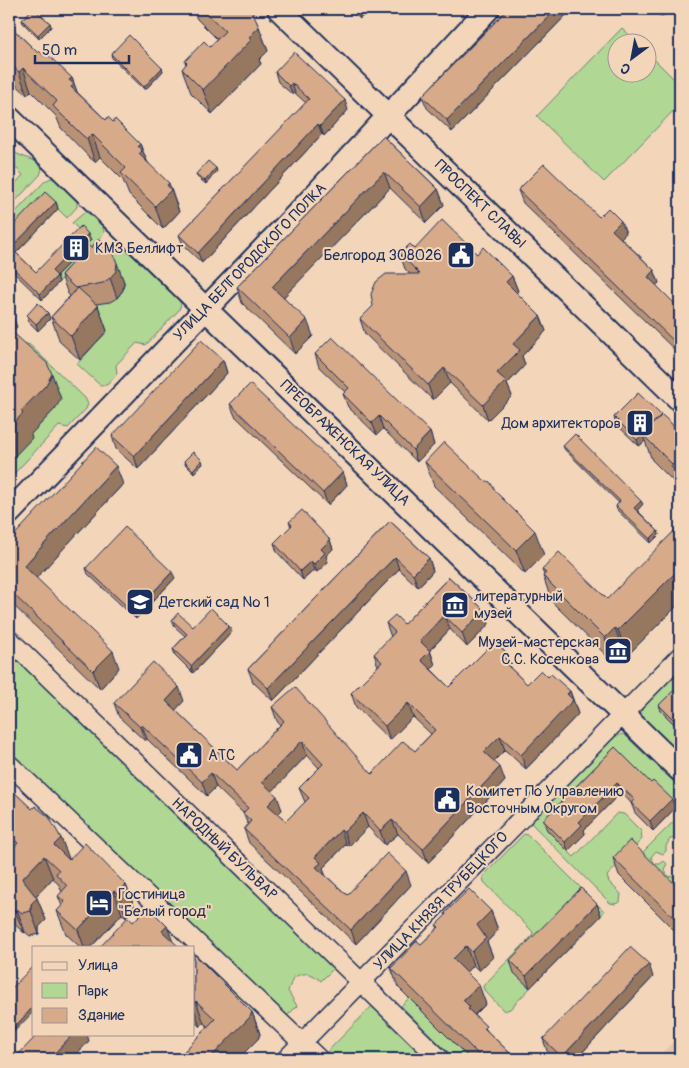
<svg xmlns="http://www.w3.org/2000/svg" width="689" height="1068" viewBox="0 0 689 1068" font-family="Pangolin,sans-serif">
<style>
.built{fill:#e7c6a9}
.green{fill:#b0d793;stroke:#668378}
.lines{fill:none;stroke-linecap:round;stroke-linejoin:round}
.minor-casing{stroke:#1b2f5e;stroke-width:21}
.major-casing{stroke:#1b2f5e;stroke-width:26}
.minor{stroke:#f3d6b9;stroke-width:18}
.major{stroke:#f3d6b9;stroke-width:22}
.wall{fill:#b99276;stroke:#1b2f5e;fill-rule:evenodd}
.shaded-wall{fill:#967760;stroke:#1b2f5e}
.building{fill:#d7aa89;stroke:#1b2f5e;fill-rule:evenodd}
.labels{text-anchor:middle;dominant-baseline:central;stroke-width:4;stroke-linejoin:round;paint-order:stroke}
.street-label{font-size:15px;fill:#1b2f5e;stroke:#f3d6b9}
.poi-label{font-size:15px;fill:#1b2f5e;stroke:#f3d6b9;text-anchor:start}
</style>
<rect width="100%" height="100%" fill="#f3d6b9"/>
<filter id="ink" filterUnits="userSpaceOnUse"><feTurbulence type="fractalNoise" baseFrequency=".02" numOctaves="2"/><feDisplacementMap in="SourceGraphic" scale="10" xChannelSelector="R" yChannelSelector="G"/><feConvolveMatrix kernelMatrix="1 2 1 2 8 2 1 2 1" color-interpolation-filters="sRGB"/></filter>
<g filter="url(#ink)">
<!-- built -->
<path class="built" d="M680 1035V1059H656Z"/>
<!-- green -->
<path class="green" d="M622 28 637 42H616V72H646L647 52 680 85V104L604 182 537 116Z
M9 145 17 154 40 163 42 169 40 175 9 208V191L23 175 9 161Z
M51 178 57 180 77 200V207L67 218 48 199 9 239V219L45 181Z
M85 212C94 214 104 224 104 233L59 282 54 278 90 240 72 223Z
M121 243 178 299 181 304 179 310 146 345 137 343 116 365 117 374 107 385H100L77 364 107 331 87 312 98 300 123 290 124 282 119 269 95 264 112 246Z
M24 343 30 345 85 398 88 404 86 409 68 428 59 426 9 479V463L30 435 55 409 60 394 21 344Z
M9 640 339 963 321 981C312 973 305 971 293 978L288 991 297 1006 284 1019 9 757Z
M680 668V692L661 711 680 730V757L642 719 641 713 643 706Z
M624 734 680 788V804L675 808 619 757 547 830 574 857 617 813 624 814 641 831 642 839 607 876 609 882 621 894 620 902 615 904 610 903 531 823 532 819 612 737Z
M680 821V838L670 839 666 846V851L663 854 656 851 651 857 655 864H660L664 861 667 864 664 869 668 876 674 877 680 873V901L637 858 672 823Z
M524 834 528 835 604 911 601 916 514 972 530 988 510 1009 504 1011 484 990 483 986 532 936 533 932 484 882 483 876Z
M409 998 467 1055 464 1059H455L401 1006Z
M377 1001 437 1059H320Z"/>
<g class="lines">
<defs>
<path id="minor" d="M9 639 440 1059
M9 764 319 1059
M286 1059 680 656"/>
<path id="major" d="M279 9 680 400
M9 118 680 770
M9 513 304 207 488 9"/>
</defs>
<!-- minor casing -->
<use href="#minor" class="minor-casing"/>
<!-- major casing -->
<use href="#major" class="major-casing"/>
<!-- minor -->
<use href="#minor" class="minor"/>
<!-- major -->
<use href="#major" class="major"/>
</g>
<!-- wall -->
<path class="wall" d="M191 9H250L259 27 268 51 259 60 261 64 212 114 191 93 182 69 186 65 185 61 210 47 217 39 197 19 194 13Z
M349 9H370L360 19Z
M508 9H572L452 132 427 108 422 96Z
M653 9H670L661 17Z
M22 20 50 23 51 27 39 39 23 23Z
M9 25 38 53 44 56 72 78 77 92 106 120 113 122 140 144 147 161 177 205 179 212 163 229 129 195 123 180 100 157 95 162 90 158 61 128 56 116 31 91 27 95 9 78Z
M111 54 162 68 163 71 145 90 112 58Z
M275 72 348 110 324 136 322 134 202 263 183 245 179 235 306 103 295 93 293 95 278 82Z
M383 136 438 189 444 205 426 223 390 188 283 297 313 336 295 354 242 303 237 287Z
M217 171 206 184 197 177 196 174Z
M518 190 599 217 621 221 626 233 621 238 654 270 659 283 656 285 680 309V355L523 203Z
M56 202 58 209 16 253 36 272 88 234 91 240 57 275 59 282 42 300 9 268V230Z
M88 245 124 282 123 290 117 298 110 302 96 304 98 306 107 331 80 360 60 342 51 317 70 296 68 294 61 275Z
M415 249 477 254 512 276 518 291 516 292 540 316 546 331 522 356 525 365 507 384 512 396 488 420 450 383 433 400 365 334 360 319 410 274 405 269 400 254Z
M27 315 50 319 38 331 29 322Z
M315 354 430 432 434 445 417 462 383 429 377 435 348 407 343 394 345 392 319 367Z
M223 360 227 373 138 469 116 449 112 436Z
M230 404 343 472 347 485 328 505 235 416Z
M614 417 680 436V491L678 486 652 460 645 441 639 446 616 424Z
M563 446 643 504 637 510 658 531 659 535 651 543 617 510 616 506 619 503 565 450Z
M184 461 203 464 194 473 185 464Z
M425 462 484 480 496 492 544 555 525 574 434 486Z
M123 484 36 578 119 668 100 689 9 601V541Z
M390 521 429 558 433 571 418 587 399 569 273 701 253 682 248 669Z
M289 522 330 540 333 549 326 556 328 562 317 572 314 570 303 580 277 552 274 543 291 527Z
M86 568 175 578 136 619 88 574Z
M542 570 607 599 627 656 624 653 614 663 552 602 543 576 544 575Z
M449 577 484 610 489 624 467 647 450 629 430 650 435 665 431 669 449 687 510 665V668L527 684 548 677 570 691 578 714 526 769 505 750 493 761 505 781 428 863 398 834 385 845 368 827 349 846 346 844 323 868 325 875 347 895 411 885 356 944 249 843 244 829 248 825 243 813 216 787 207 796 147 739 145 741 119 717 114 703 184 701 175 710 237 770 280 725 277 721 272 707 372 774 415 751 431 734 413 717 390 740 356 707 351 693 378 666 374 654 391 637 386 623 404 624ZM307 755 319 768 299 788 305 802 286 821 278 814 282 810 272 791Z
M172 620 193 627 232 632 193 673 175 655 173 649 185 636 174 626Z
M680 696V730L661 711 659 705Z
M615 747 675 808 653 831 635 813 631 803 621 792 584 830 585 834 568 851 547 830 543 820Z
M9 783 15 793 61 838 69 860 126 885 135 908 126 917 122 914 91 947H80L66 934 57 911 62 906 58 896 62 892 59 885 53 878 36 896 46 920 39 927V934L30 936 25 932 24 933 9 919V853L11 851 9 849Z
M613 858 680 889V936L619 875Z
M597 904 601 916 530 988 514 973 510 960Z
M491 911 498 930 487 942 493 957 479 971 473 965 466 972 486 1004 475 1015 488 1032 516 1059H470L398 987 391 968 421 944 438 928 436 925 446 915 445 913Z
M194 954 252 1012 260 1034 258 1039 238 1059H177L208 1027 204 1023 200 1027 194 1021Z
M680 973V989L679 987 675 978Z
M653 977 576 1059H556L547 1051 543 1039Z"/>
<!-- shaded-wall -->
<path class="shaded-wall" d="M356 9H370L360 19Z
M556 9H572L452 132 447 120Z
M658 9H670L661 17Z
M50 23 51 27 39 39 38 35Z
M259 27 268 51 259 60 261 64 212 114 203 90 249 37Z
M23 68 31 91 27 95 19 72Z
M162 68 163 71 145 90 144 87Z
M72 78 80 100V109L69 80Z
M292 83 295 93 293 95 289 86Z
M345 100 348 110 324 136 320 126Z
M318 124 322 134 202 263 198 253Z
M92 134 100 157 95 162 87 139Z
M140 144 149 166 139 154 138 146Z
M216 168 217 171 206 184 205 181Z
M384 172 390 188 278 303 272 287Z
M169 183 179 212 163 229 155 206 167 185Z
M438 189 444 205 426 223 421 207Z
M56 202 58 209 14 255 11 248Z
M621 221 626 233 617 242 612 230Z
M88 234 91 240 54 278 52 271Z
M117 263 124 282 123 290 117 298 110 278Z
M654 270 659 283 652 289 648 277Z
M57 276 59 282 42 300 40 294Z
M512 276 518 291 511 297 506 282Z
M98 306 107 331 80 360 71 336Z
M48 313 50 319 38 331 36 324Z
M12 314 17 327 9 335V318Z
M540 316 546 331 522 356 525 365 507 384 512 396 488 420 483 405 497 373 513 344Z
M307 320 313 336 295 354 290 338Z
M223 360 227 373 138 469 134 456Z
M444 368 450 383 433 400 428 385Z
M52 374 61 399 55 409 31 434 32 438 9 462V429L21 411Z
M379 416 383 429 377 435 372 423Z
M430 432 434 445 417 462 413 450Z
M642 434 645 441 639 446 637 440Z
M202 460 203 464 194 473 193 470Z
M116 466 123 484 31 584 24 566Z
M343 472 347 485 328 505 323 493Z
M641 501 643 504 636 512 634 508Z
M535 531 544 555 525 574 516 550Z
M658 531 659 535 651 543 650 539Z
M330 540 333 549 326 556 328 562 317 572 314 564 321 549Z
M395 557 399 569 273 701 268 688Z
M429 558 433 571 418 587 413 574Z
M311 561 314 570 303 580 300 571Z
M680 568V603L627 656 618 630Z
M172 572 175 578 136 619 134 613Z
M484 610 489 624 467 647 462 633Z
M444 615 450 629 425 655 420 641Z
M229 626 232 632 193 673 191 666Z
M615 628 624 653 614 663 605 638Z
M113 651 119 668 100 689 93 671Z
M430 651 435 665 426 673 421 660Z
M505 651 510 665V677L505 663Z
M179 687 184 701 171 715 166 701Z
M570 691 578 714 526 769 521 755Z
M408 703 413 717 390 740 385 726Z
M142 725 147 739 145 741 140 727Z
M500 736 505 750 489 766 484 752Z
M302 741 307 755 268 796 262 782Z
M500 767 505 781 428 863 423 849Z
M211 773 216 787 207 796 202 782Z
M617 783 621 792 584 830 585 834 568 851 565 842 579 822Z
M277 796 282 810 273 819 268 805Z
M672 799 675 808 653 831 650 821Z
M363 813 368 827 349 846 344 832Z
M392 820 398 834 385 845 380 831Z
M341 830 346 844 323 868 326 877 316 867 315 857Z
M61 838 70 861 54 845Z
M44 856 53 878 30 902 22 879Z
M406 871 411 885 356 944 351 930Z
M126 885 135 908 126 917 118 894Z
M114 891 122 914 91 947H84L78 930Z
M37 898 46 920 39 927V934L31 911V904Z
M597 904 601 916 530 988 526 976Z
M17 909 25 932 24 933 15 911Z
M491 911 498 930 487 942 493 957 479 971 472 952 477 925Z
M167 926 175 947 162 931Z
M466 946 473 965 460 979 453 959Z
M649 964 653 977 576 1059H563L562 1057Z
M479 985 486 1004 473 1016 463 1000Z
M196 1001 204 1023 200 1027 194 1009V1004Z
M34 1006V1011L9 1037V1033Z
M252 1012 260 1034 258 1039 238 1059H209Z
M73 1034H87L89 1041 72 1059H49Z"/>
<!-- building -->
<path class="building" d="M32 9H34L50 23 38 35 22 20Z
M202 9H250L252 11 259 27 249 37 252 39 203 90 182 69 187 63 185 61 204 41 210 47 225 31Z
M508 9H556L447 120 422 96Z
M9 25 38 53 39 51 44 56 46 53 72 78 69 80 74 84 71 87 106 120 108 117 113 122 115 119 140 144 138 146 142 151 139 154 169 183 167 185 171 190 155 206 121 173 126 168 92 134 87 139 82 135 53 106 57 101 23 68 19 72 9 63Z
M129 35 162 68 144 87 111 54Z
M294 52 345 100 320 126 318 124 198 253 179 235 309 99 292 83 289 86 275 72Z
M383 136 438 189 421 207 384 172 272 287 307 320 290 338 237 287Z
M208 161 216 168 205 181 196 174Z
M544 164 599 217 608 208 621 221 612 230 654 270 648 277 680 309V347L518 190Z
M45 192 56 202 11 248 36 272 81 226 88 234 52 271 57 276 40 294 9 264V230Z
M442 220 477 254 483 247 512 276 506 282 540 316 513 344 520 350 497 373 506 381 483 405 444 368 428 385 360 319 373 306 371 294 376 282 386 274H420L400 254 410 244 415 249Z
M99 239 112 250 117 263 116 271 110 278 103 283 75 288 61 275 88 245 91 248Z
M78 288 98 306 71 336 51 317Z
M38 303 48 313 36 324 27 315Z
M9 311 12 314 9 318Z
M9 329 47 363 52 374 46 385 21 411 23 413 9 429Z
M332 337 430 432 413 450 379 416 372 423 343 394 349 388 315 354Z
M201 340 223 360 134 456 112 436Z
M250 384 343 472 323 493 230 404Z
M638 393 661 415 637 440 614 417Z
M662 415 671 423 680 436V475L671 467 673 465 642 434Z
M575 434 641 501 634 508 658 531 650 539 616 506 620 501 563 446Z
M444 442 484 480 490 482 496 492 535 531 516 550 425 462Z
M96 447 116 466 24 566 113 651 93 671 9 590V541Z
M193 452 202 460 193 470 184 461Z
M302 510 330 540 321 549 325 553 314 564 311 561 300 571 274 543 292 525 289 522Z
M390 521 429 558 413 574 395 557 268 688 248 669Z
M680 525V568L618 630 615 628 605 638 543 576 546 573 542 570 559 552 607 599Z
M125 527 172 572 134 613 86 568Z
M449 577 484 610 462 633 444 615 420 641 430 651 421 660 449 687 494 642 505 651V663L527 684 541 670 548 677 551 674 570 691 567 694 573 700 521 755 500 736 484 752 500 767 423 849 392 820 380 831 363 813 344 832 341 830 315 857 321 863 316 867 347 895 387 853 406 871 351 930 244 829 251 821 243 813 248 808 211 773 202 782 142 725 140 727 114 703 153 662 179 687 166 701 237 770 284 721 272 707 295 687 372 774 403 741 415 751 435 730 408 703 385 726 351 693 382 662 374 654 395 632 386 623 395 615 404 624ZM302 741 323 764 299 788 309 798 286 821 268 805 277 796 262 782Z
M211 608 229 626 191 666 173 649 187 634 172 620 178 613 193 627Z
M674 690 680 696V726L659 705Z
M615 747 651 783 653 781 672 799 650 821 631 803 635 800 617 783 579 822 582 825 565 842 543 820Z
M9 783 12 786 10 788 32 809 35 806 49 817 61 838 54 845 69 860 85 843 126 885 118 894 114 891 78 930 57 911 65 902 58 896 67 886 56 874 59 870 44 856 22 879 37 898 31 904V911L22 913 17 909 15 911 9 904V853L18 843 9 834Z
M630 840 680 889V924L613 858Z
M581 888 597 904 526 976 510 960Z
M469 889 491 911 477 925 486 938 472 952 466 946 453 959 479 985 463 1000 470 1007 468 1009 486 1026 484 1028 516 1059H483L391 968 417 941 421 944 439 927 436 925 446 915 445 913Z
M148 907 167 926 162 931 179 947H100L128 917 133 922Z
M630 947 649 964 562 1057 543 1039Z
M194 954 252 1012 250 1017 209 1059H177L215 1019 196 1001 194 1004Z
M34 965V1006L9 1033V991Z
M680 973V983L675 978Z
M38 1034H73L49 1059H16L15 1058Z"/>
</g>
<!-- icons -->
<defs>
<symbol id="building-square" viewBox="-11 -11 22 22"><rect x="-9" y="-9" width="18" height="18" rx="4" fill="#1b2f5e" stroke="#f3d6b9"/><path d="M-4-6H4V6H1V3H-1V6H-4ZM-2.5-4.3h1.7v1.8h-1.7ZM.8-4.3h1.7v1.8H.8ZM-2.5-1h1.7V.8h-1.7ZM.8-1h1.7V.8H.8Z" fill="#fff"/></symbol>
<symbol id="civic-square" viewBox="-11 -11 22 22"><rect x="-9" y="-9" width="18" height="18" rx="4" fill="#1b2f5e" stroke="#f3d6b9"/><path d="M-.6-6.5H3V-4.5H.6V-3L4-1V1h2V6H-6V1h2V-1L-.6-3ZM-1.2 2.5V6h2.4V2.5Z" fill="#fff"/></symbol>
<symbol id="school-square" viewBox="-11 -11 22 22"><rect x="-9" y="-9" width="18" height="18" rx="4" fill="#1b2f5e" stroke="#f3d6b9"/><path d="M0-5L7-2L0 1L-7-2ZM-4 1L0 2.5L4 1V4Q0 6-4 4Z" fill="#fff"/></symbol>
<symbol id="museum-square" viewBox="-11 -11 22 22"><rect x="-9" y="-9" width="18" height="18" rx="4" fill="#1b2f5e" stroke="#f3d6b9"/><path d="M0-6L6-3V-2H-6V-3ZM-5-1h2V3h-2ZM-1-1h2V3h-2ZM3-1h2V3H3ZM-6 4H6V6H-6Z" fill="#fff"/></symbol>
<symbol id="hotel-square" viewBox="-11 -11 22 22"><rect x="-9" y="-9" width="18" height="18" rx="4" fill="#1b2f5e" stroke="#f3d6b9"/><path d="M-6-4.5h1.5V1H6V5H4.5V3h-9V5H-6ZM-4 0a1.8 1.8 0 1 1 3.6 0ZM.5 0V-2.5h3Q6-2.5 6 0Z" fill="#fff"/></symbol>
</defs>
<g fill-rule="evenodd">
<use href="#building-square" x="60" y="232" width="32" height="32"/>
<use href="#civic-square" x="445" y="239" width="32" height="32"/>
<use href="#building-square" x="624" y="407" width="32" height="32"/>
<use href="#school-square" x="124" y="586" width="32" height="32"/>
<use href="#museum-square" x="439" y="589" width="32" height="32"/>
<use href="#museum-square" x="602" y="635" width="32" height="32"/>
<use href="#civic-square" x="173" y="739" width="32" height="32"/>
<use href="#civic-square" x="431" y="784" width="32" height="32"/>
<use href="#hotel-square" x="83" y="887" width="32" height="32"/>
</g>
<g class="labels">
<!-- street labels -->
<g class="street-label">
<text transform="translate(480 204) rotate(44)">ПРОСПЕКТ СЛАВЫ</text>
<text transform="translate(250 262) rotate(-46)">УЛИЦА БЕЛГОРОДСКОГО ПОЛКА</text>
<text transform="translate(345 443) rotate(44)">ПРЕОБРАЖЕНСКАЯ УЛИЦА</text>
<text transform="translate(224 849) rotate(44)">НАРОДНЫЙ БУЛЬВАР</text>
<text transform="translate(441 901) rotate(-46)">УЛИЦА КНЯЗЯ ТРУБЕЦКОГО</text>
</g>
<!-- poi labels -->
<g class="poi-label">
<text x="95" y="248">КМЗ Беллифт</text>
<text x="442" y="255" text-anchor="end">Белгород 308026</text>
<text x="621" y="423" text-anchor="end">Дом архитекторов</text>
<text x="474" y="596">литературный<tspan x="474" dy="17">музей</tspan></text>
<text x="159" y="602">Детский сад № 1</text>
<text x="599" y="642" text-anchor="end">Музей-мастерская<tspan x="599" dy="17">С.С. Косенкова</tspan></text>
<text x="208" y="755">АТС</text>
<text x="466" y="791">Комитет По Управлению<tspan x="466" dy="17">Восточным Округом</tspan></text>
<text x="118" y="894">Гостиница<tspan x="118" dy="17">"Белый город"</tspan></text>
</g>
</g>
<!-- margin -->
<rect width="689" height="1068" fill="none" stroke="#f3d6b9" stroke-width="30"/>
<rect x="15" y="15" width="659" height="1038" fill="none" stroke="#1b2f5e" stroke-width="2" filter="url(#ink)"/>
<!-- legend -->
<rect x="32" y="946" width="162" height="90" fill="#f3d6b9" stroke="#9d9395"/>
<rect x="42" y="962" width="25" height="8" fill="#f3d6b9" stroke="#9d9395"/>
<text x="78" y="970" font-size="15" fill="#1b2f5e">Улица</text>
<rect x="42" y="983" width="25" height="15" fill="#b0d793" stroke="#9d9395"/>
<text x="78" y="996" font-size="15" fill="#1b2f5e">Парк</text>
<rect x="42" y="1008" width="25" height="15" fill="#d7aa89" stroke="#9d9395"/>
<text x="78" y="1020" font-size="15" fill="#1b2f5e">Здание</text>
<!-- north arrow -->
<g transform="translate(632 58) rotate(212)"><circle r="24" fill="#f3d6b9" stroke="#9d9395"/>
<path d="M0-4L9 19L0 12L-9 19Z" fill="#1b2f5e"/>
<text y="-8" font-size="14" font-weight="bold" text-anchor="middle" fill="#1b2f5e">С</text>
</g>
<!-- scale -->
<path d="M35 55v8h94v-8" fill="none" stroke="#1b2f5e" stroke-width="2.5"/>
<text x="42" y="55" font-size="15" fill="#1b2f5e" stroke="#f3d6b9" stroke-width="4" paint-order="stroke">50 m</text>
</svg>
